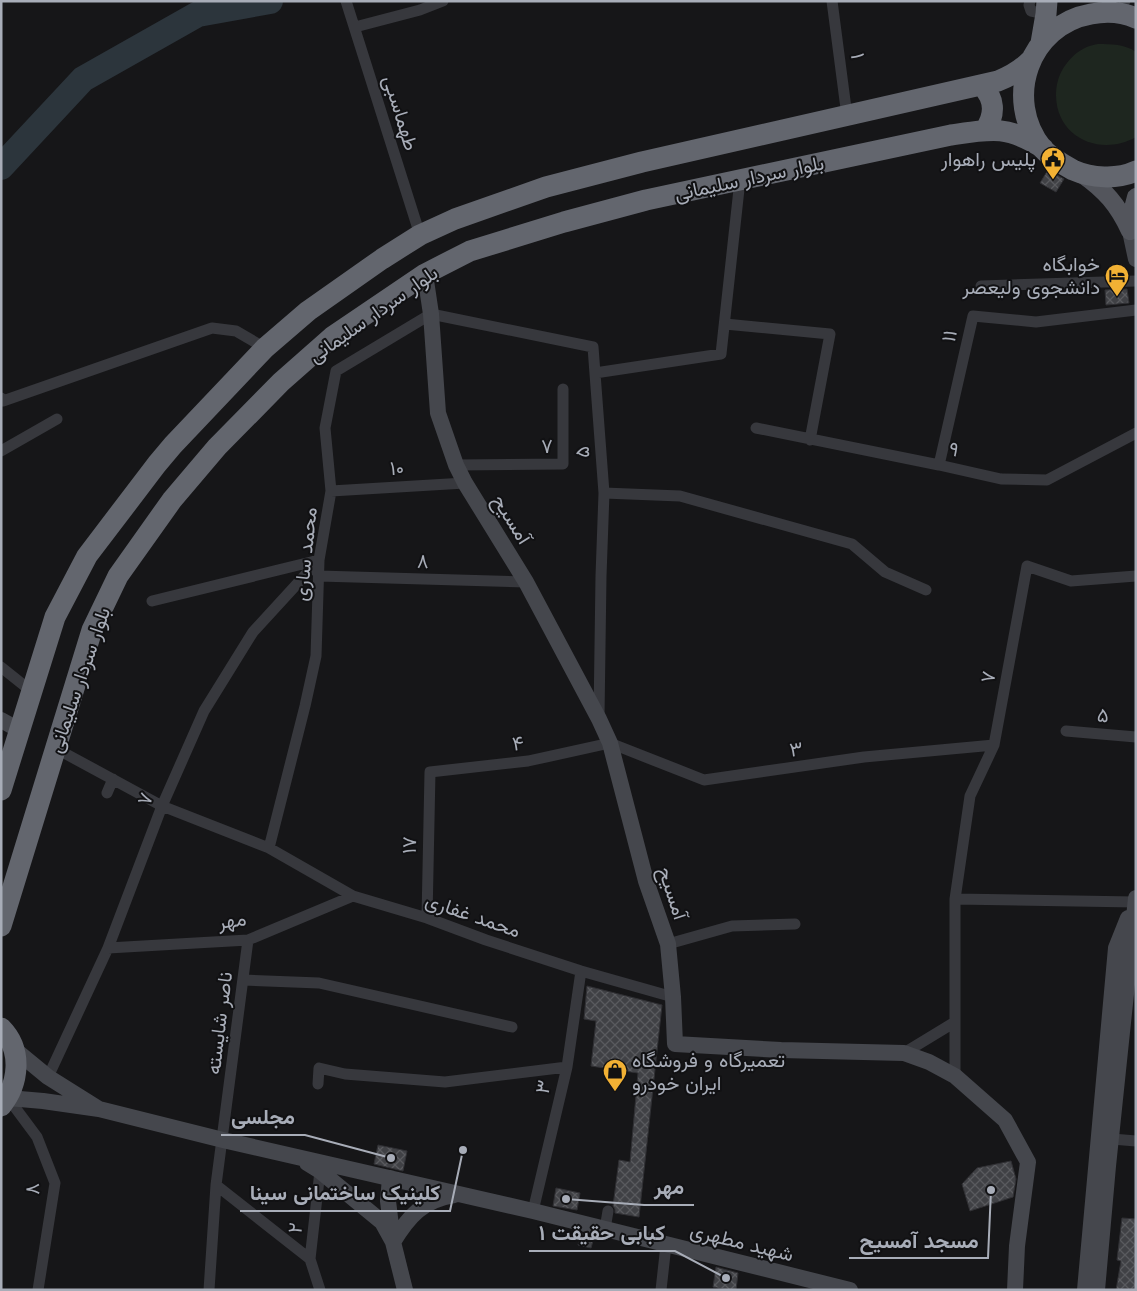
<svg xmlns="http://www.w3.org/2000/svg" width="1137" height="1291" font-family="Jost,Vazirmatn,sans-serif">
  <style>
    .grass { fill: #1e261f }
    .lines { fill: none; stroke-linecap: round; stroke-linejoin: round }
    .river { stroke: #2c353c; stroke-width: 26 }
    .building { fill: url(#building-cross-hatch); stroke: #303034 }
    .street { stroke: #37383d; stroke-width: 11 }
    .secondary { stroke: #45474d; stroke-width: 16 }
    .primary { stroke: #53555c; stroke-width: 18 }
    .highway { stroke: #63666e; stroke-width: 21 }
    .labels { text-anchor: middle; stroke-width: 4; stroke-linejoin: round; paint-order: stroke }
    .street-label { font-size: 20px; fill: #a8adb8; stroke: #111113 }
    .poi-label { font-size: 20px; fill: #a8adb8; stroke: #111113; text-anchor: end }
    .leader { fill: none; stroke: #a8adb8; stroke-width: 2 }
    .callout-dot { fill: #a8adb8; stroke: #111113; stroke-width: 2 }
    .callout-label { font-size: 21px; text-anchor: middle; font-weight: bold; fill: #a8adb8; stroke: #111113; stroke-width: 4; stroke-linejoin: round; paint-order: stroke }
  </style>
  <defs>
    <pattern id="building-cross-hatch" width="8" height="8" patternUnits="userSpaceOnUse" patternTransform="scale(1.25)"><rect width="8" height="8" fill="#404145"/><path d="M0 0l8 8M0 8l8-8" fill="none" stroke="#595a5e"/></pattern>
  </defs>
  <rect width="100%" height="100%" fill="#161618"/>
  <path class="grass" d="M1098,44C1111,44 1125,44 1136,52V137C1101,157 1057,138 1056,96C1056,86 1058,76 1064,67C1069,60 1075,53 1083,49C1088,46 1093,45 1098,44Z"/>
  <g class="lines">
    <path class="river" d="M1,167L83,79L198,14L270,1"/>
  </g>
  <path class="building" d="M1048,170L1064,179L1056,192L1040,183Z
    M1127,289L1129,303L1106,305L1105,290Z
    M587,986L662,1005L639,1217L615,1213V1209L613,1206L619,1160L630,1162L638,1073L591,1066L596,1021L584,1019Z
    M378,1145L407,1151L403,1171L374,1164Z
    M1011,1161L1016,1179L1013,1197L970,1211L962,1184L977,1168Z
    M556,1188L580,1193L577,1210L553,1206Z
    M1122,1218L1136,1219V1290H1116L1121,1261L1117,1260Z
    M581,1233L594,1237L591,1248L578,1245Z
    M716,1267L738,1273L736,1290H727L713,1287Z"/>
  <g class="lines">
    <path class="street" d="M346,1L420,235
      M832,1L847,116
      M1030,1L1029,5L1031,11L1046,14
      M1124,1H1125
      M355,27L420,10L443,1
      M981,286L1136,281
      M725,324L830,334L810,440
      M595,373L721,354L740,180
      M1,398L3,401L212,328L236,331L265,348
      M756,428L939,465L1001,479L1047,480L1136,433
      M1,451L57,419
      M456,465L563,464V389
      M939,465L973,316L1036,322L1136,310
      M331,491L465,483
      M604,493L680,496L852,544L885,572L926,590
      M319,576L526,582
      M152,601L319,560
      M1,667L31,691
      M1066,731L1136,737
      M55,748L162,806L269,848L353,896L427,918L486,940L581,971L673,997
      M107,793L113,779
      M269,848L305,706L316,656L319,560L331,491L325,428L336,371L431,314L593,347L604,493L601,576L599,717
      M955,899L1135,902
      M427,918L430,772L528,761L610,743L704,780L864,757L994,745
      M668,944L732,926L795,924
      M108,948L248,940L353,896
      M243,980L319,983L512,1027
      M904,1053L955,1022
      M955,1076V899L970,796L994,745L1027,566L1071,581L1136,576
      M48,1077L108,948L162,806L204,711L253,632L319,560
      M318,1084L319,1068L345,1074L445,1082L567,1067
      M8,1098L37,1137L55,1183L38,1290
      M1112,1139L1136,1141
      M216,1185L310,1259L320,1290
      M533,1211L567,1067L581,971
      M605,1229L608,1211
      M310,1259L320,1171
      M209,1290L216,1185L248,940
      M661,1290L666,1245"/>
    <path class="secondary" d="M1130,231L1136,259
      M425,274L431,314L438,413L456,465L465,483L526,582L599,719L610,743L646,881L668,944L673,997L675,1044L781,1050L904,1053L929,1062L955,1076L1005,1120L1028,1162L1017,1246L1015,1290
      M1,720L19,730
      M8,1098L43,1101L99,1109L48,1077L14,1049
      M99,1109L223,1140L533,1211L850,1290
      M307,1163L320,1171L382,1222L393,1242
      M390,1178L388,1201L393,1242L405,1290
      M393,1242C409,1216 423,1200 454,1195
      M1085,1290L1116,948L1128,918
      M1097,1290L1108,1166L1136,898"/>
    <path class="primary" d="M1082,174C1105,190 1118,205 1130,231
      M1130,230L1131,216L1136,197"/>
    <path class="highway" d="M1136,18C1122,12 1106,11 1091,14C1029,25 1003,99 1042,148C1050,157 1062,164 1073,170C1091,178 1117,180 1136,171
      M1041,43L1046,14L1047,1
      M981,85C995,98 996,114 985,130
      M1,790L55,617L87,556L157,464L173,445L265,348L308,311L382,259L420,235L455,219L546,187L642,162L998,81C1011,76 1021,70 1031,60
      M1,926L92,630L118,576L172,500L217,447L281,382L332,337L425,274L470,251L564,222L646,200L951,135C991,129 1007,125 1043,148
      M1,1028C23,1050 19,1084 1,1106"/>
  </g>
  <defs>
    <symbol id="civic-pin" viewBox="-11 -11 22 30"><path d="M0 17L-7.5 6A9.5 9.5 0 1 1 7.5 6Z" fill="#f2b134" stroke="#111113"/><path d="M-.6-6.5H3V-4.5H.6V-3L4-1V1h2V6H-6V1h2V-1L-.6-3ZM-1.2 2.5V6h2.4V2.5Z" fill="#111"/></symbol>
    <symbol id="hotel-pin" viewBox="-11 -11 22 30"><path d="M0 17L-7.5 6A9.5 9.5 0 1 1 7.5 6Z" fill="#f2b134" stroke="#111113"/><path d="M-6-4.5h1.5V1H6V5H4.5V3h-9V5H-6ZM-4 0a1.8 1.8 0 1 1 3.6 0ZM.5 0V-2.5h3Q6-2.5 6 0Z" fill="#111"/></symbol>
    <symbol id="shop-pin" viewBox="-11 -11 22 30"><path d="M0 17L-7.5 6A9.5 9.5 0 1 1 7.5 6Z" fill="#f2b134" stroke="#111113"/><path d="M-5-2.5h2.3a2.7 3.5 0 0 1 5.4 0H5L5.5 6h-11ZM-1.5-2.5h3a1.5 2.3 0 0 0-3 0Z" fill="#111"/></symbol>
  </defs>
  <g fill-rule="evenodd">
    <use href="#civic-pin" x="1039" y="145" width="28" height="38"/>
    <use href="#hotel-pin" x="1103" y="262" width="28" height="38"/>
    <use href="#shop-pin" x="601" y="1057" width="28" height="38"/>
  </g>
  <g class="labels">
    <g class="street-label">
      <text transform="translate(858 56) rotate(82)" y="7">۱</text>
      <text transform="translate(401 113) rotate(73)" y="7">طهماسبی</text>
      <text transform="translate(749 178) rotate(-12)" y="7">بلوار سردار سلیمانی</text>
      <text transform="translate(373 314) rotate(-35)" y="7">بلوار سردار سلیمانی</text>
      <text transform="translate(949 336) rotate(-77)" y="7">۱۱</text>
      <text transform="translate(547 446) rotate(-1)" y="7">۷</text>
      <text transform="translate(954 449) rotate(12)" y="7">۹</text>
      <text transform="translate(582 452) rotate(-94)" y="7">۵</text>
      <text transform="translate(397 468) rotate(-3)" y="7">۱۰</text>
      <text transform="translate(512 519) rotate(58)" y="7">آمسیح</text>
      <text transform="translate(305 554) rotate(-84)" y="7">محمد ساری</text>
      <text transform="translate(423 561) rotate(2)" y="7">۸</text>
      <text transform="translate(988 677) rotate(-80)" y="7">۷</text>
      <text transform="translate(79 680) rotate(-71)" y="7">بلوار سردار سلیمانی</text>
      <text transform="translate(1103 715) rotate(5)" y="7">۵</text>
      <text transform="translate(518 743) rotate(-8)" y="7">۴</text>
      <text transform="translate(796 749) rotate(-8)" y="7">۳</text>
      <text transform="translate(145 799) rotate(-68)" y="7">۷</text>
      <text transform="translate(409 845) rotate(-89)" y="7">۱۷</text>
      <text transform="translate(673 893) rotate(72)" y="7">آمسیح</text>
      <text transform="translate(473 915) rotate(19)" y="7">محمد غفاری</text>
      <text transform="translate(232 920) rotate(-8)" y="7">مهر</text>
      <text transform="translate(219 1023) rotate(-83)" y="7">ناصر شایسته</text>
      <text transform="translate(543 1087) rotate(-77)" y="7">۳</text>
      <text transform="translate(32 1189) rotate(-92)" y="7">۸</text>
      <text transform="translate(295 1228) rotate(-83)" y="7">۲</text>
      <text transform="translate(742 1242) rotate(14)" y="7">شهید مطهری</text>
    </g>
    <g class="poi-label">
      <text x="1036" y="166">پلیس راهوار</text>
      <text x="1100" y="271">خوابگاه<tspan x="1100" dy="23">دانشجوی ولیعصر</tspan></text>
      <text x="632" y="1067" text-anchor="start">تعمیرگاه و فروشگاه<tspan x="632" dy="23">ایران خودرو</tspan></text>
    </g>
  </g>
  <path class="leader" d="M391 1158L305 1135H221M566 1199L644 1205H694M463 1150L450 1211H240M726 1278L675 1251H529M991 1190L988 1258H849"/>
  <g class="callout-dot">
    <circle cx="391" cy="1158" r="5"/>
    <circle cx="566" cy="1199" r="5"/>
    <circle cx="463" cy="1150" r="5"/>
    <circle cx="726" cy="1278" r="5"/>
    <circle cx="991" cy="1190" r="5"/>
  </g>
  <g class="callout-label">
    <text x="263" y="1124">مجلسی</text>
    <text x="669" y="1194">مهر</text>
    <text x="345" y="1200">کلینیک ساختمانی سینا</text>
    <text x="602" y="1240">کبابی حقیقت ۱</text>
    <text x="919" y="1248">مسجد آمسیح</text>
  </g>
  <rect width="1137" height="1291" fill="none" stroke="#a8adb8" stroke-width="5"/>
</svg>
